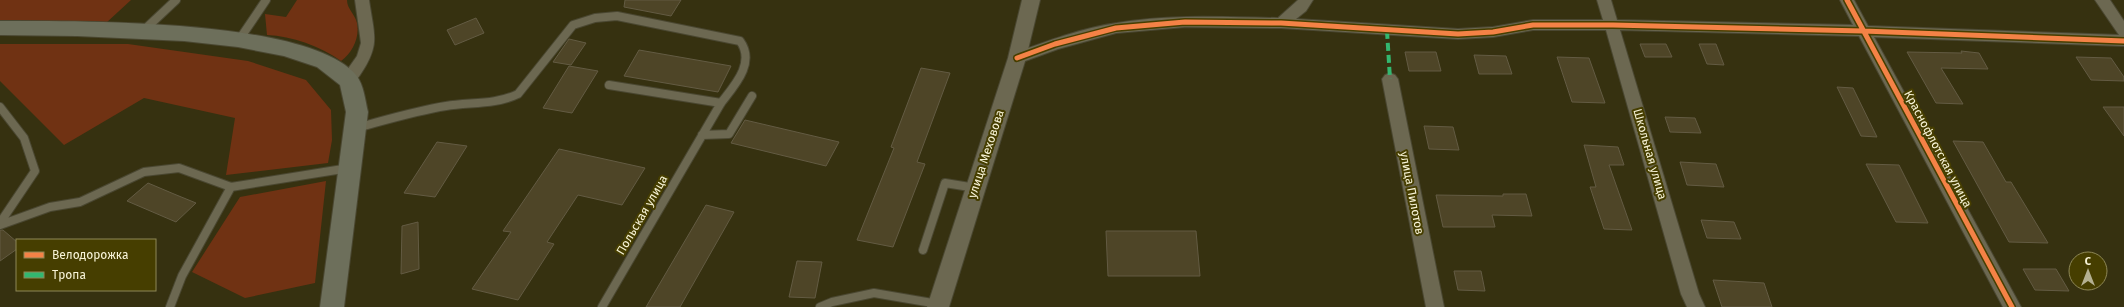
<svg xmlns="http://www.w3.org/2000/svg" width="2124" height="307" font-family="'Fira Sans',sans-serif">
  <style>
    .green { fill: #703213 }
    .building { fill: #4e4527; stroke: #635b43 }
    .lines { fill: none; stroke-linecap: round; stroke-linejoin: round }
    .service-casing { stroke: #4a4731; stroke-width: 10 }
    .minor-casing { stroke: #4a4731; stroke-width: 2 }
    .tertiary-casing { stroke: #4a4731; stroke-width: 2 }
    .secondary-casing { stroke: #4a4731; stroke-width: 2 }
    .service { stroke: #6c6851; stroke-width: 8 }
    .minor { fill: #6c6851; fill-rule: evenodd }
    .tertiary { fill: #6c6851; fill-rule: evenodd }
    .secondary { fill: #6d6f5b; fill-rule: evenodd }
    .quiet { stroke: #33b770; stroke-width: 4; stroke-dasharray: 8 4; stroke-linecap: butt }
    .cycleway-casing { stroke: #463e00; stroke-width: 8 }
    .cycleway { stroke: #f48246; stroke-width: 5 }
    .labels { text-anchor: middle; stroke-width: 4; stroke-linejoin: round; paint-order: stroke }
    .street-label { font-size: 12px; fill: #f8f4d7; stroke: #463e00 }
  </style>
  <rect width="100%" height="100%" fill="#363110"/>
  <path class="green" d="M0,0H131L106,23L0,21Z
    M297,0H347C347,9 355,14 357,23C360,38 352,53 341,61C320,46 292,36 267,35L265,14L286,17Z
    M0,44H128L248,61L306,80L331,110L332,140L328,163L226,175L235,118L144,98L64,145L0,81Z
    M326,181L315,283L245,298L192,272L240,197Z"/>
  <path class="building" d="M625,0H681L671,16L624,7Z
    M476,18L484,33L455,45L447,30Z
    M569,39L586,43L571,65L553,62Z
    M1640,44H1666L1672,57H1645Z
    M1699,44H1716L1724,65L1707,64Z
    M639,50L731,66L718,92L624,76Z
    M1961,51L1979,53L1988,69L1941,68L1963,104L1936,103L1907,52L1962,53Z
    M1405,52H1436L1441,71H1409Z
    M1474,55L1506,56L1512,74H1479Z
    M1557,57L1589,58L1605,103L1572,102Z
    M2076,57L2111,58L2124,77V81L2091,80Z
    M569,66L598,71L572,113L543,108Z
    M921,68L950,73L917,162L925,164L893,247L857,240L894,148L891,147Z
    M1837,87L1853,88L1877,137L1861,136Z
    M2103,107H2124V136Z
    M1665,117L1695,118L1701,133L1670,132Z
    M745,120L839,142L826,166L731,143Z
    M1424,126L1453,127L1459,150L1429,149Z
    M1953,141L1983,142L2006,182H2011L2048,243L2009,242Z
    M437,142L467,146L435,197L404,193Z
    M1584,145L1618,147L1624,165H1609L1632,230L1604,229L1590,187H1596Z
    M559,149L645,168L622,205L578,195L547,242L554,244L518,300L472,289L511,232L503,231Z
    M1680,162L1716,164L1724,187L1687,185Z
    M1866,164L1899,165L1928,223L1896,222Z
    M148,183L174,194L196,203L176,222L127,201Z
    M1503,194H1526L1532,216L1492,215L1495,227H1443L1436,195L1503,196Z
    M706,205L734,212L680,307H646Z
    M1701,220L1734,222L1741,239L1707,238Z
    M418,222L419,269L401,274L402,226Z
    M0,230H3L17,242V249L0,261Z
    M1106,231H1196L1200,276H1108Z
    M797,261L822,262L815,298L789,297Z
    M2023,269H2056L2069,291L2035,290Z
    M1454,271H1481L1485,291L1458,290Z
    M1713,280L1764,283L1772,307H1722Z"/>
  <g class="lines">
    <defs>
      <path id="service" d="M143,31L176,0
        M239,40L266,0
        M609,85L721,103
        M0,107L24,138L35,171L0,223
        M356,128C386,120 415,111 446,106C470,102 495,105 518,94L573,25L595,18L617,16L740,41C756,63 734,86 721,103L602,307
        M702,135L729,134L752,96
        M231,187L349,168
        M0,225L50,207L80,202L144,172L179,168L231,187L182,276L170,307
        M923,250L945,183L976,188
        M820,307L832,302L874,293L938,304"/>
      <path id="minor" d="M355,0H369C374,35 381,44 360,75C355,82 352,87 343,84L340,80L357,56L361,43Z
        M1298,0H1313L1306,11L1296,19L1458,29L1493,27L1533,20H1603L1597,0H1611L1617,20L1853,25L1840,0H1854L1868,26L2119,35L2095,0H2110L2124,21V46L1874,37L2021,307H2003L1859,36L1620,30L1699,294L1705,307H1687L1681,294L1606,30H1533L1493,37L1458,39L1281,28L1185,27L1116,33L1058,49L1017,64L1012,62L1010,58L1012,54C1045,42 1081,28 1117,23C1170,14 1224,17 1278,18Z
        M1390,73L1395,75L1398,79L1444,307H1426L1382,79L1385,75Z"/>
      <path id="tertiary" d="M1022,0H1040L1026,58L949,307H927L1008,58Z"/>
      <path id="secondary" d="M0,21C74,21 308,18 356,75C364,85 365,100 368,112L344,307H320L346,112L340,85L317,67L284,56L238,47L184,41L77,36L0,35Z"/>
    </defs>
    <use href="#service" class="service-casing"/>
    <use href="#minor" class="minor-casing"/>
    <use href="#tertiary" class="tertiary-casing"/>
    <use href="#secondary" class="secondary-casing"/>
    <use href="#service" class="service"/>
    <use href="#minor" class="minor"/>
    <use href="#tertiary" class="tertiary"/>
    <use href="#secondary" class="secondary"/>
    <path class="quiet" d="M1387,31L1390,79"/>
    <defs>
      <path id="cycleway" d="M1847,0L2012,307
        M1017,58L1055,44L1116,28L1185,22L1281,23L1458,34L1493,32L1533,25H1613L1863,31L2124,41"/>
    </defs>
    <use href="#cycleway" class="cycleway-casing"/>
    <use href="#cycleway" class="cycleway"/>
  </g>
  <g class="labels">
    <g class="street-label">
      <text transform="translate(1938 149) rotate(62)" y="4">Краснофлотская улица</text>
      <text transform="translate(986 154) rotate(-72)" y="4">улица Меховова</text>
      <text transform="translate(1650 154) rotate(74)" y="4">Школьная улица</text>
      <text transform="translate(1412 193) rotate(79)" y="4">улица Пилотов</text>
      <text transform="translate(642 215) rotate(-60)" y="4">Польская улица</text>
    </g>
  </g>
  <rect x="16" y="239" width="140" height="52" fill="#463e00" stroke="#8d8756"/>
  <rect x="24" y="252" width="20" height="6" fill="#f48246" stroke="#8d8756"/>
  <text x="52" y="259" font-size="12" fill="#f8f4d7">Велодорожка</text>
  <rect x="24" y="272" width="20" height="6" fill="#33b770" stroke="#8d8756"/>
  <text x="52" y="279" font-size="12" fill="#f8f4d7">Тропа</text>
  <g transform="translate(2088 271)"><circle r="19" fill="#463e00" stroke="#8d8756"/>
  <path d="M0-3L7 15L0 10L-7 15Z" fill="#b4b091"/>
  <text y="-6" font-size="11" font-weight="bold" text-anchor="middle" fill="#f8f4d7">С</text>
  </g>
</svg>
